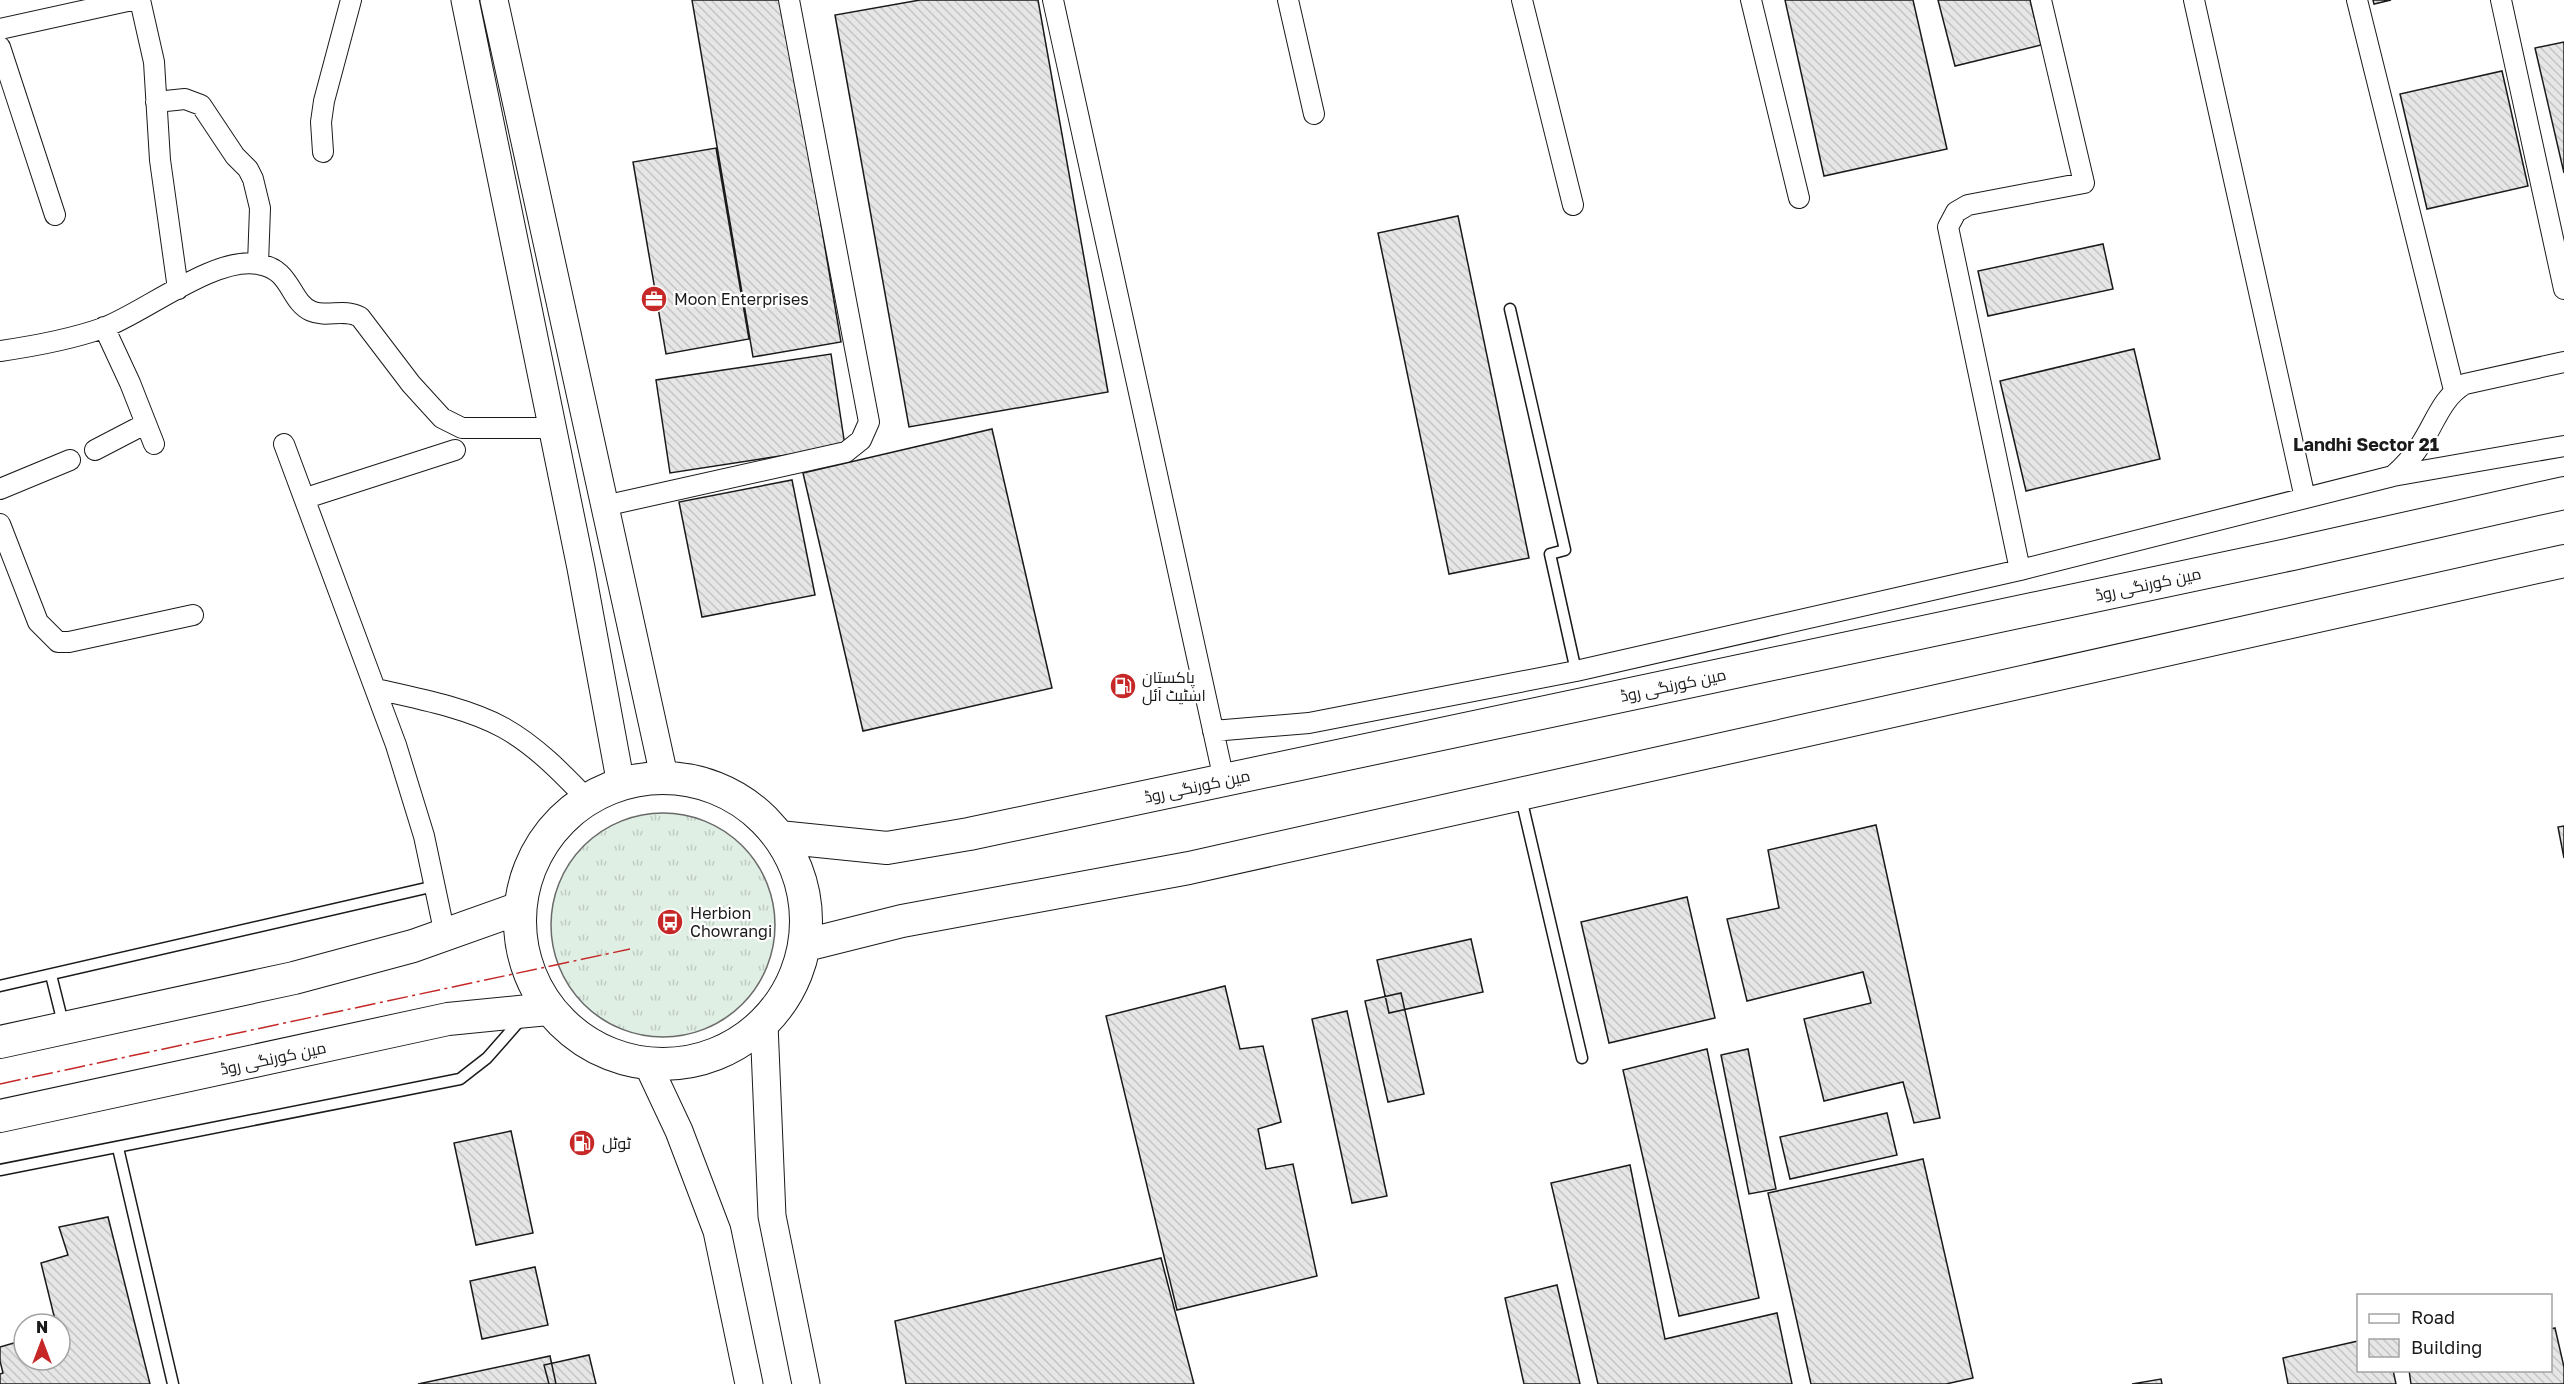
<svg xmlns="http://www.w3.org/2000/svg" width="2564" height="1384" font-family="'Golos Text',Cairo,sans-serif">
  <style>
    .grass { fill: url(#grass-tufts); stroke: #6a6a6a; stroke-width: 1.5 }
    .building { fill: url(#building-back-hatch); stroke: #1a1a1a; stroke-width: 1.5 }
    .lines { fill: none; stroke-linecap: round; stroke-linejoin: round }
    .service-casing { stroke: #1a1a1a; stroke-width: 13 }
    .minor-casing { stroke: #1a1a1a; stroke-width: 22 }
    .secondary-casing { stroke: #1a1a1a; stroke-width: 29 }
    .primary-casing { stroke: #1a1a1a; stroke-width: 34 }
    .service { stroke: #fff; stroke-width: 10 }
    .minor { stroke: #fff; stroke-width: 20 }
    .secondary { stroke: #fff; stroke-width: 27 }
    .primary { stroke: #fff; stroke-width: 32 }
    .power { stroke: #c62828; stroke-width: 1.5; stroke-dasharray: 21 4.5 3 4.5; stroke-linecap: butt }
    .labels { text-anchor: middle; stroke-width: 4.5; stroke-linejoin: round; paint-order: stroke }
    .poi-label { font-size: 16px; fill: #1a1a1a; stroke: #fff; text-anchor: start }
    .street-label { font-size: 16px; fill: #1a1a1a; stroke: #fff }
    .neighbourhood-label { font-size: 18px; font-weight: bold; fill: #1a1a1a; stroke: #fff }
  </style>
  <defs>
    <pattern id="grass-tufts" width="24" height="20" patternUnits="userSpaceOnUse" patternTransform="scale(1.5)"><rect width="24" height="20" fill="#e0efe3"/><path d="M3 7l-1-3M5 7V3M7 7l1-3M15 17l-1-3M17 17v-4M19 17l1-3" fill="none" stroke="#c0ccc2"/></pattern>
    <pattern id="building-back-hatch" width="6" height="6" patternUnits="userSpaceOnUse" patternTransform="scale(1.5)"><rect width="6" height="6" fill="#e6e6e6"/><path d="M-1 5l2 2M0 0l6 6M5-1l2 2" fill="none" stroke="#c5c5c5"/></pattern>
  </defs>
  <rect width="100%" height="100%" fill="#fff"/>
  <path class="grass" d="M551 925a112 112 0 1 1 224 0a112 112 0 1 1-224 0Z"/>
  <path class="building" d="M692,0H783L841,342L753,357Z
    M920,0H1038L1108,392L909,427L835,15Z
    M1785,0H1913L1947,149L1824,176Z
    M1938,0H2030L2041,45L1955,66Z
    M2373,0H2391L2374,4Z
    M2564,42V173L2535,48Z
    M2502,71L2528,186L2427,209L2400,94Z
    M716,148L749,339L666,354L633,162Z
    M1458,216L1529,558L1449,574L1378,233Z
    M2103,244L2113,289L1988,316L1978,271Z
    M2134,349L2160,459L2026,491L2000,381Z
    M831,354L845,446L670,473L656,380Z
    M992,429L1052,688L863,731L803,473Z
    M792,480L815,595L702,617L679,502Z
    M1876,825L1940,1118L1914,1123L1903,1082L1824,1101L1804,1019L1871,1003L1863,972L1747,1001L1727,919L1779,908L1768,850Z
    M2564,826V858L2558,827Z
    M1687,897L1715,1018L1609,1043L1581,922Z
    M1471,939L1483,992L1389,1013L1377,960Z
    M1225,986L1240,1049L1263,1046L1281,1122L1258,1129L1266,1169L1293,1164L1317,1276L1177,1310L1106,1016Z
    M1401,993L1424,1094L1388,1102L1365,1001Z
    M1347,1011L1387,1196L1352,1203L1312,1019Z
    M1707,1049L1759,1298L1679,1316L1623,1070Z
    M1748,1049L1776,1189L1749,1194L1721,1055Z
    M1887,1113L1897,1155L1790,1179L1780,1137Z
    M511,1131L533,1233L476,1245L454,1143Z
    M1923,1159L1973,1378L1946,1384H1811L1768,1193Z
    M1630,1165L1665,1339L1777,1313L1792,1384H1598L1551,1183Z
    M108,1217L150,1384H0V1374L3,1373L0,1361V1347L24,1340V1360H60V1324H56L41,1263L68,1255L59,1227Z
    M1161,1258L1194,1384H906L895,1321Z
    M535,1267L548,1325L482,1339L470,1281Z
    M1557,1285L1580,1384H1524L1505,1298Z
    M2555,1328L2564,1367V1384H2411L2409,1370H2550V1329Z
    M2358,1341V1370H2393L2396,1384H2288L2283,1358Z
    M589,1355L596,1384H549L544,1365Z
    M550,1356L556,1384H418Z
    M2161,1379L2162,1384H2132Z"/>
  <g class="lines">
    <defs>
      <path id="service" d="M1510,309L1565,550L1550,554L1576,671
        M1521,798L1582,1058
        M51,975L64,1027
        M0,986L435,886
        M118,1148L173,1384
        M0,1170L460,1079L487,1058L523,1017"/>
      <path id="minor" d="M140,0L154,62L160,160L178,289
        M1053,0L1224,780
        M1288,0L1314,114
        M1522,0L1573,205
        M1751,0L1799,198
        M2194,0L2305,498
        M2357,0L2454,390
        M2501,0L2564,289
        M0,29L132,0
        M0,47L55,215
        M156,102L185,99L201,105L235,156L248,169L253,179L260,208L258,264
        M323,152L321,122L324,101L351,0
        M104,327L130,383L154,444
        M0,351C35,346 69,340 103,328C144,313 214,256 258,264C292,269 289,301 311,311C327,318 344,308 360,317L411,384L442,418L462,428H551
        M284,444L396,745L424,836L445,935
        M95,450L145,424
        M2393,476C2404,466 2413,457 2421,444C2435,423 2442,397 2465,384L2564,362
        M0,489L70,460
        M306,498L455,450
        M604,506L846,452L861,440L869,422L789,0
        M0,524L38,622L58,642H69L193,615
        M2020,570L1948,227L1956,212L1968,205L2084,183L2041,0
        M376,689C416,698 468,708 504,728C536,746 562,773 587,799
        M1213,731L1309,723L1576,671L2020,570L2393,476L2564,446"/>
      <path id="secondary" d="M465,0L581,568L621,785
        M494,0L664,776
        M764,1024L772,1216L806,1384
        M648,1065L679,1131L717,1231L749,1384"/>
      <path id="primary" d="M520 921a143 143 0 1 1 286 0a143 143 0 1 1-286 0Z
        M779,837L887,848L969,834L2292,554L2564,493
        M806,945L902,921L1189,868L2564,561
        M0,1042L294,978L413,946L520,908
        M0,1116L448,1019L548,1009"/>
    </defs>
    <use href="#service" class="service-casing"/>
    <use href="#minor" class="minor-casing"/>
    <use href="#secondary" class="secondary-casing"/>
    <use href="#primary" class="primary-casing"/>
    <use href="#service" class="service"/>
    <use href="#minor" class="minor"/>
    <use href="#secondary" class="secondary"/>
    <use href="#primary" class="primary"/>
    <path class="power" d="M0,1084L630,949"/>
  </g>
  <defs>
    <symbol id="office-disc" viewBox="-11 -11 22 22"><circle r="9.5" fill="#c62828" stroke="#fff"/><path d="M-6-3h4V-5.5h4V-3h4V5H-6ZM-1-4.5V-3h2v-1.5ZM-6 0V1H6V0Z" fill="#fff"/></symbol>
    <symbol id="fuel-disc" viewBox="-11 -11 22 22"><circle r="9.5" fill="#c62828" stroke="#fff"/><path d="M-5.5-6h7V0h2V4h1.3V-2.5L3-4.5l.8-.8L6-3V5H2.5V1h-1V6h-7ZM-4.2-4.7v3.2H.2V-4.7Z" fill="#fff"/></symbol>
    <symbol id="bus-disc" viewBox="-11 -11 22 22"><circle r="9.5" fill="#c62828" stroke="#fff"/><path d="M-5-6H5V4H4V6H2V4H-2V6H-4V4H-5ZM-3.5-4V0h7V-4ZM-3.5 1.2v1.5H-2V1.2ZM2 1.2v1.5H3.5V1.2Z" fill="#fff"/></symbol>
  </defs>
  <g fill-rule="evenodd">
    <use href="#office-disc" x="639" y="284" width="30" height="30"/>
    <use href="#fuel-disc" x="1108" y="671" width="30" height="30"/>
    <use href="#bus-disc" x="655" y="907" width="30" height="30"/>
    <use href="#fuel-disc" x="567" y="1128" width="30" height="30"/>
  </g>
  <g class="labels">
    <g class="poi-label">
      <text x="674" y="305">Moon Enterprises</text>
      <text x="1142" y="683">پاکستان<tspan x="1142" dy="18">اسٹیٹ آئل</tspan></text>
      <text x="690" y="919">Herbion<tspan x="690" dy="18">Chowrangi</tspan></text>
      <text x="602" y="1149">ٹوٹل</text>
    </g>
    <g class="street-label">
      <text transform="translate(2148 584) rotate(-12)" y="6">مین کورنگی روڈ</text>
      <text transform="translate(1673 685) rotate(-12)" y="6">مین کورنگی روڈ</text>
      <text transform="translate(1197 786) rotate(-12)" y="6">مین کورنگی روڈ</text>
      <text transform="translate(273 1058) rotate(-12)" y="6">مین کورنگی روڈ</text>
    </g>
    <g class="neighbourhood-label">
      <text x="2366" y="451">Landhi Sector 21</text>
    </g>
  </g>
  <rect x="2357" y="1294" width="195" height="78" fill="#ffffff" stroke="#a3a3a3" stroke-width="1.5"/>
  <rect x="2369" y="1314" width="30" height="9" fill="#ffffff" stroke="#a3a3a3" stroke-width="1.5"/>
  <text x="2411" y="1324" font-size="18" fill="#1a1a1a">Road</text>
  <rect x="2369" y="1339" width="30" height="18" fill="url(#building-back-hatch)" stroke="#a3a3a3" stroke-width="1.5"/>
  <text x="2411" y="1354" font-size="18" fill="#1a1a1a">Building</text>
  <g transform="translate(42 1342)"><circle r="28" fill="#ffffff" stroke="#a3a3a3" stroke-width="1.5"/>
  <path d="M0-4.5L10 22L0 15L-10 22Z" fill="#c62828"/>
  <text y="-9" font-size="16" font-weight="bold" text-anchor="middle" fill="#1a1a1a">N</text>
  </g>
</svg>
